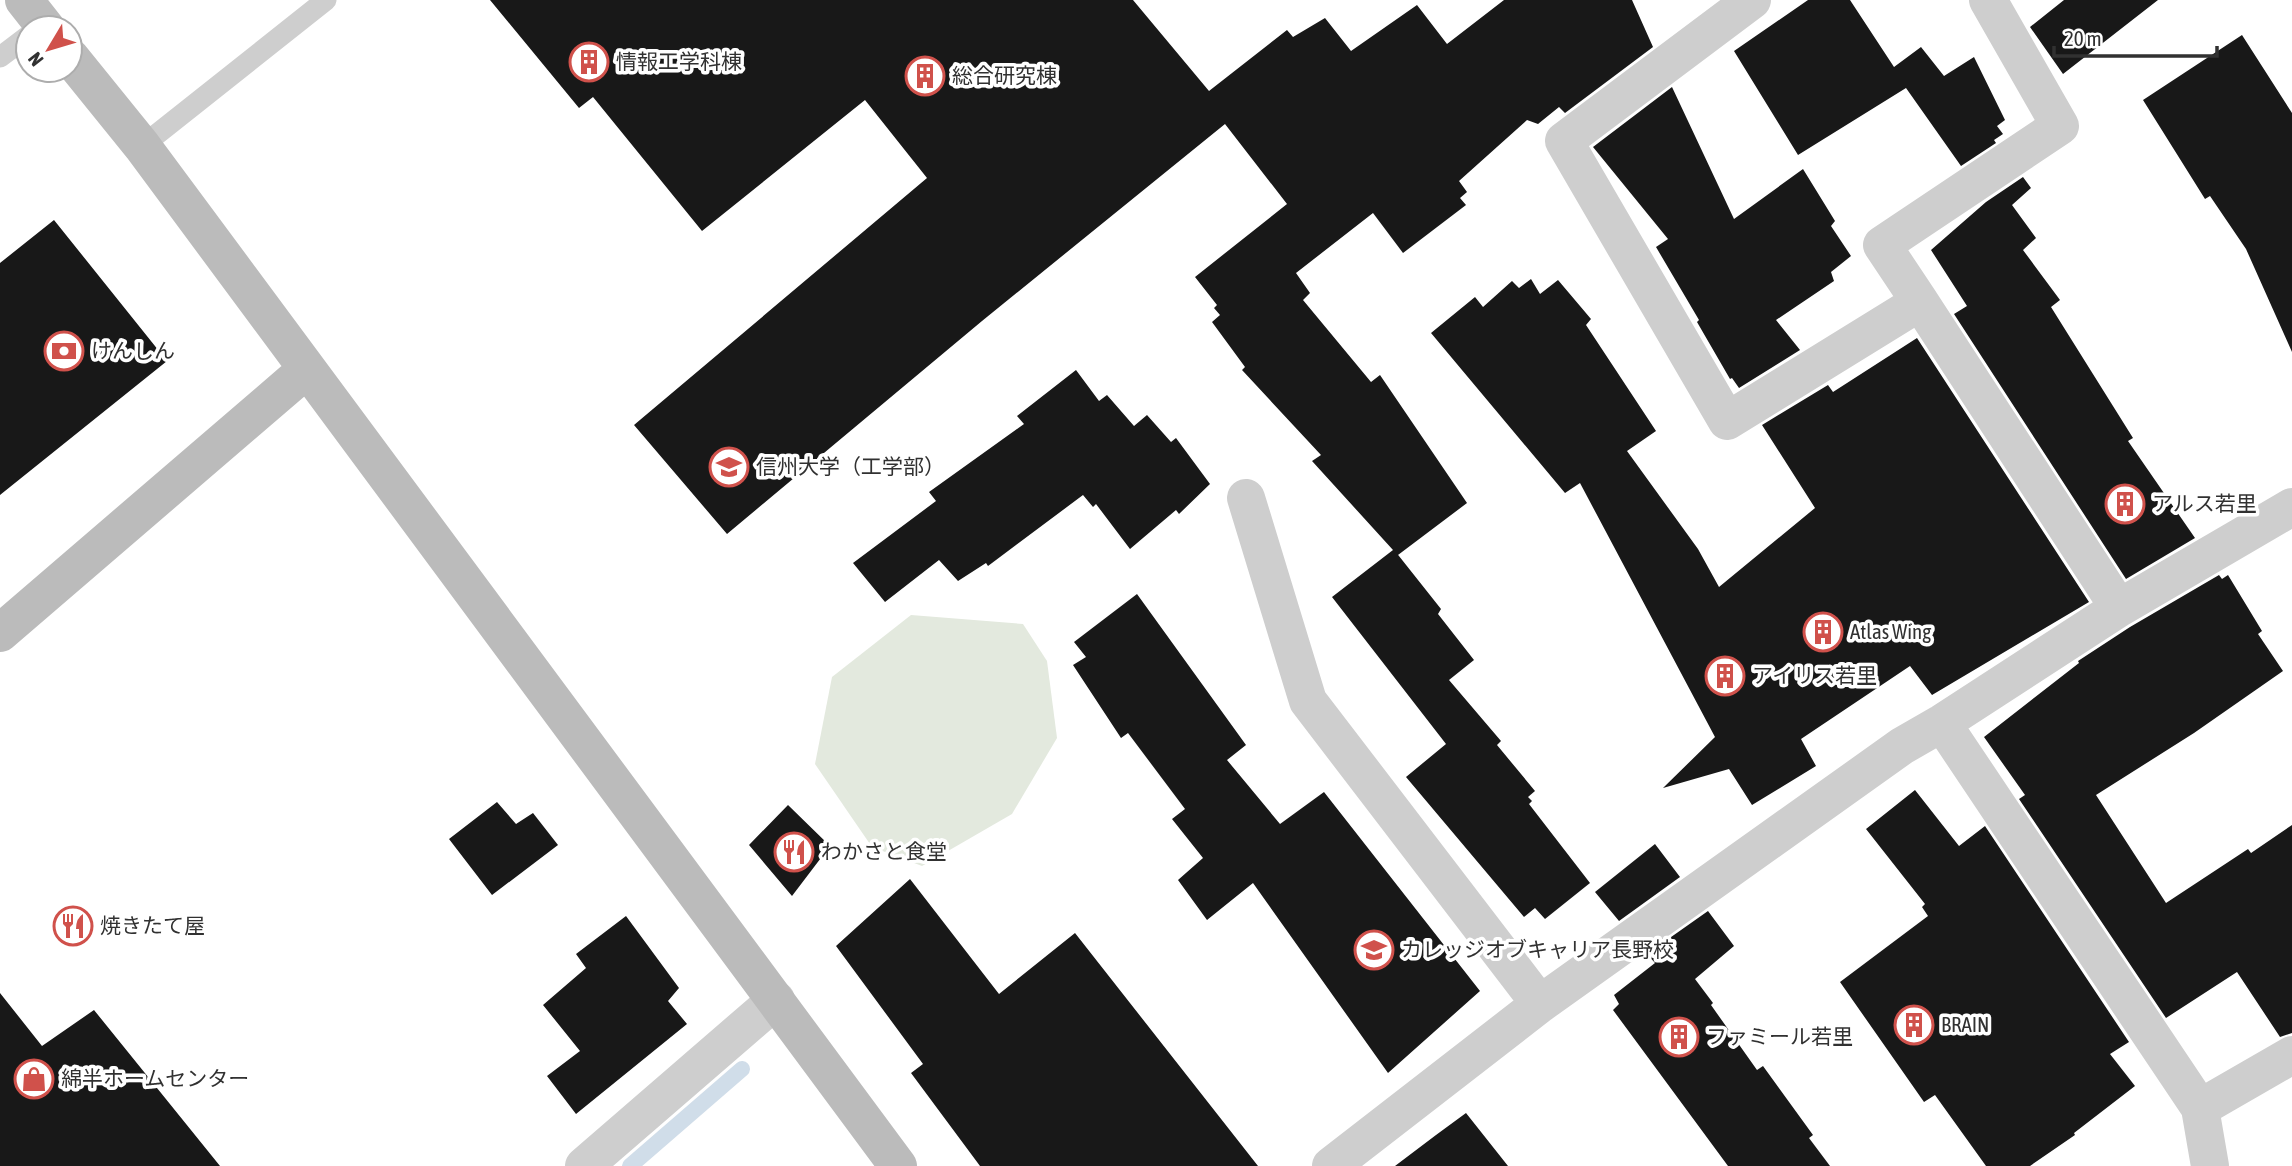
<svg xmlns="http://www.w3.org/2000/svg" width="2292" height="1166" font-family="'Asap Condensed','Noto Sans JP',sans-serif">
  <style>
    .green { fill: #e3e9de }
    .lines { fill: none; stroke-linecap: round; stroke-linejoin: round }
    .stream { stroke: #d0dde9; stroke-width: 16 }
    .building { fill: #181818 }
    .lane { stroke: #cecece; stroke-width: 21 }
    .street { stroke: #cecece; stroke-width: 38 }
    .secondary { stroke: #bbb; stroke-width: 38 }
    .labels { text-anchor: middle; stroke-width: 7; stroke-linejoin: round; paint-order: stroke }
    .poi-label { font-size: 21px; fill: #313131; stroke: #fff; text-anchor: start }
  </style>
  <rect width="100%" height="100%" fill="#fff"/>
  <path class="green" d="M911,615L1023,624L1047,661L1057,738L1012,814L922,866L872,847L815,764L832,677Z"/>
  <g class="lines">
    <path class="stream" d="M630,1166L742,1069"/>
  </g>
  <path class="building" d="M490,0H1133L1209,91L1287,30L1293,37L1325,18L1351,51L1417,5L1447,44L1504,0H1632L1653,47L1565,113L1559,107L1538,124L1527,120L1459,181L1467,192L1460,198L1466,205L1403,253L1373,213L1296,273L1310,293L1303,300L1371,382L1380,375L1467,503L1398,555L1395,551L1441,609L1438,614L1474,660L1449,680L1501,741L1497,745L1535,791L1528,797L1532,801L1529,804L1590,883L1545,919L1535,908L1524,917L1406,777L1446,744L1332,597L1393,550L1312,461L1321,455L1242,370L1245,367L1212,322L1220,315L1214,308L1217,305L1195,277L1287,204L1225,124L982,321L727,534L634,425L927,178L865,100L702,231L593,97L579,108Z
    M1808,0H1850L1894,67L1921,47L1944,76L1974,57L2005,120L1997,126L2003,134L1994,140L1996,143L1961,166L1906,88L1798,155L1734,51Z
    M2064,0H2158L2063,74L2030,27Z
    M2242,35L2292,113V352L2246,249L2210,196L2205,199L2143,100Z
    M1672,87L1734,219L1803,169L1835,221L1831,226L1851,256L1831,272L1834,281L1776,320L1800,350L1739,388L1732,378L1730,379L1697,322L1699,320L1656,247L1668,239L1593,147Z
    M2023,177L2031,188L2012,205L2036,238L2023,250L2060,300L2051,307L2133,438L2128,441L2195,538L2126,579L1954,314L1967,306L1931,250L1986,202Z
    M54,220L167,361L0,495V263Z
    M1531,279L1540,294L1558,280L1591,319L1586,325L1656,431L1627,451L1698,549L1719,587L1815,508L1762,425L1828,385L1833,392L1917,338L2089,602L1932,695L1910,666L1801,739L1816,766L1752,805L1729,769L1663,788L1715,737L1580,483L1565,493L1431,333L1475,297L1483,307L1512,281L1519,288Z
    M1076,370L1099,401L1107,395L1134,426L1147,415L1171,442L1176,438L1210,484L1179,514L1176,510L1130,549L1096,504L1093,507L1083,495L988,566L986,563L958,581L939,560L885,602L853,563L936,501L929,492L1024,424L1017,416Z
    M2219,575L2222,579L2228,575L2262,631L2258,634L2283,671L2194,733L2096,795L2166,903L2248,849L2251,853L2292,825V1033L2280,1037L2237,972L2166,1018L2019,799L2025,795L1984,737L2079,663L2078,661L2130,627Z
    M1137,594L1246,745L1227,760L1280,824L1324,792L1480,991L1388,1073L1253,883L1207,920L1178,880L1203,858L1172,819L1185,809L1128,733L1121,738L1073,665L1086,657L1074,642Z
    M1915,790L1959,846L1985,826L2129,1042L2110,1054L2135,1086L2074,1133L2075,1135L2030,1166H1986L1935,1095L1924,1102L1840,982L1928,916L1922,907L1925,904L1866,829Z
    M497,802L516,824L533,813L558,845L492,895L449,839Z
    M788,805L830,846L792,896L749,845Z
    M1655,844L1680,877L1619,921L1595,892Z
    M910,879L999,994L1075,933L1258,1166H980L911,1073L923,1064L836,946Z
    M1708,911L1734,946L1695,979L1713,1003L1711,1005L1757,1070L1763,1066L1813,1135L1809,1138L1830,1166H1728L1613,1010L1619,1004L1614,995L1655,963L1647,954Z
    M626,916L679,988L668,1001L687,1024L576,1114L547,1076L580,1051L543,1005L586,968L576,954Z
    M0,993L42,1046L94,1010L220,1166H0Z
    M1466,1113L1508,1166H1395L1436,1135Z"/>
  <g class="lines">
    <path class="lane" d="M0,57L28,36
      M142,146L326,0"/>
    <path class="street" d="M1752,0L1564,141L1727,421L1920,302L2119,608
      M1920,302L1882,245L2060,126L1988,0
      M1246,498L1308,701L1540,1004
      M1942,723L2200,1108L2210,1166
      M2200,1108L2292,1055
      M584,1166L776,1000
      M1331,1166L1540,1004L1902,746L1942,723L2119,608L2292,507"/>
    <path class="secondary" d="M24,0L46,28
      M70,57L142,146L898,1166
      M0,633L306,370"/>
  </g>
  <defs>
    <symbol id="building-ring" viewBox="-11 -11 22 22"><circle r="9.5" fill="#fff" stroke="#d0514b" stroke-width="1.5"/><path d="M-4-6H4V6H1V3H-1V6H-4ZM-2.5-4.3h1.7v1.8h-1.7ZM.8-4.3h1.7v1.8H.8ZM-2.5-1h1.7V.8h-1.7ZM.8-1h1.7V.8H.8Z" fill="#d0514b"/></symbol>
    <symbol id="bank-ring" viewBox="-11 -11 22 22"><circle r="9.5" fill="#fff" stroke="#d0514b" stroke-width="1.5"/><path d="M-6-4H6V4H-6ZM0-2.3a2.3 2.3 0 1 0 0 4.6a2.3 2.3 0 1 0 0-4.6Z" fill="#d0514b"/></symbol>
    <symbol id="university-ring" viewBox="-11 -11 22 22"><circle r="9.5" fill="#fff" stroke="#d0514b" stroke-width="1.5"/><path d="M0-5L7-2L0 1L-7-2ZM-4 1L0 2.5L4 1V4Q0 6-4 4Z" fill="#d0514b"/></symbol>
    <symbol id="restaurant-ring" viewBox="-11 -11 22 22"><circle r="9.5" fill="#fff" stroke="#d0514b" stroke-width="1.5"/><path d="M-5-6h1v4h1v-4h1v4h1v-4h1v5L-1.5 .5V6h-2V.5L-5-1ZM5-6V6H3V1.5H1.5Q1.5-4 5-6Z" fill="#d0514b"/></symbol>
    <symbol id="shop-ring" viewBox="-11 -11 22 22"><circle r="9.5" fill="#fff" stroke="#d0514b" stroke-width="1.5"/><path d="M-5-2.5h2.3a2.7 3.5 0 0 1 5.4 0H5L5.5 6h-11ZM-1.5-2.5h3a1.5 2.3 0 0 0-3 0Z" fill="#d0514b"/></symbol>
  </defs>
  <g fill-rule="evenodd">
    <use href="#building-ring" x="567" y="40" width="44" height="44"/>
    <use href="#building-ring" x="903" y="54" width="44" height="44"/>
    <use href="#bank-ring" x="42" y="329" width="44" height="44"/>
    <use href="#university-ring" x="707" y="445" width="44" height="44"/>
    <use href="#building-ring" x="2103" y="482" width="44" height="44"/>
    <use href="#building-ring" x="1801" y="610" width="44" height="44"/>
    <use href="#building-ring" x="1703" y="654" width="44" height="44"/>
    <use href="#restaurant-ring" x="772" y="830" width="44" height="44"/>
    <use href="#restaurant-ring" x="51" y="904" width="44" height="44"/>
    <use href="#university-ring" x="1352" y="928" width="44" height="44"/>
    <use href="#building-ring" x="1892" y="1003" width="44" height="44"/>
    <use href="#building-ring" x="1657" y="1015" width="44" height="44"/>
    <use href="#shop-ring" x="12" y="1057" width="44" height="44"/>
  </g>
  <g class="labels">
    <g class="poi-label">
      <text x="616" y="69">情報工学科棟</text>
      <text x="952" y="83">総合研究棟</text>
      <text x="91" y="358">けんしん</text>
      <text x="756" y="474">信州大学（工学部）</text>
      <text x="2152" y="511">アルス若里</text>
      <text x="1850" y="639">Atlas Wing</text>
      <text x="1752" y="683">アイリス若里</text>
      <text x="821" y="859">わかさと食堂</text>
      <text x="100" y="933">焼きたて屋</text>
      <text x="1401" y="957">カレッジオブキャリア長野校</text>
      <text x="1941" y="1032">BRAIN</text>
      <text x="1706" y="1044">ファミール若里</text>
      <text x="61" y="1086">綿半ホームセンター</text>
    </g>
  </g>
  <g transform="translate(49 49) rotate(232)"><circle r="33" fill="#ffffff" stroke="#adadad" stroke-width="2"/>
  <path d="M0-5L12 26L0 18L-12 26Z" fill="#d0514b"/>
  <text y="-10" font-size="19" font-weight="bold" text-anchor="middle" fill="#313131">N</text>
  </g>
  <path d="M2054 46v10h163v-10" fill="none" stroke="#313131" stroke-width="3.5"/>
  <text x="2064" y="46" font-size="21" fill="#313131" stroke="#ffffff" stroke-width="5" paint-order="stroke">20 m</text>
</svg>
